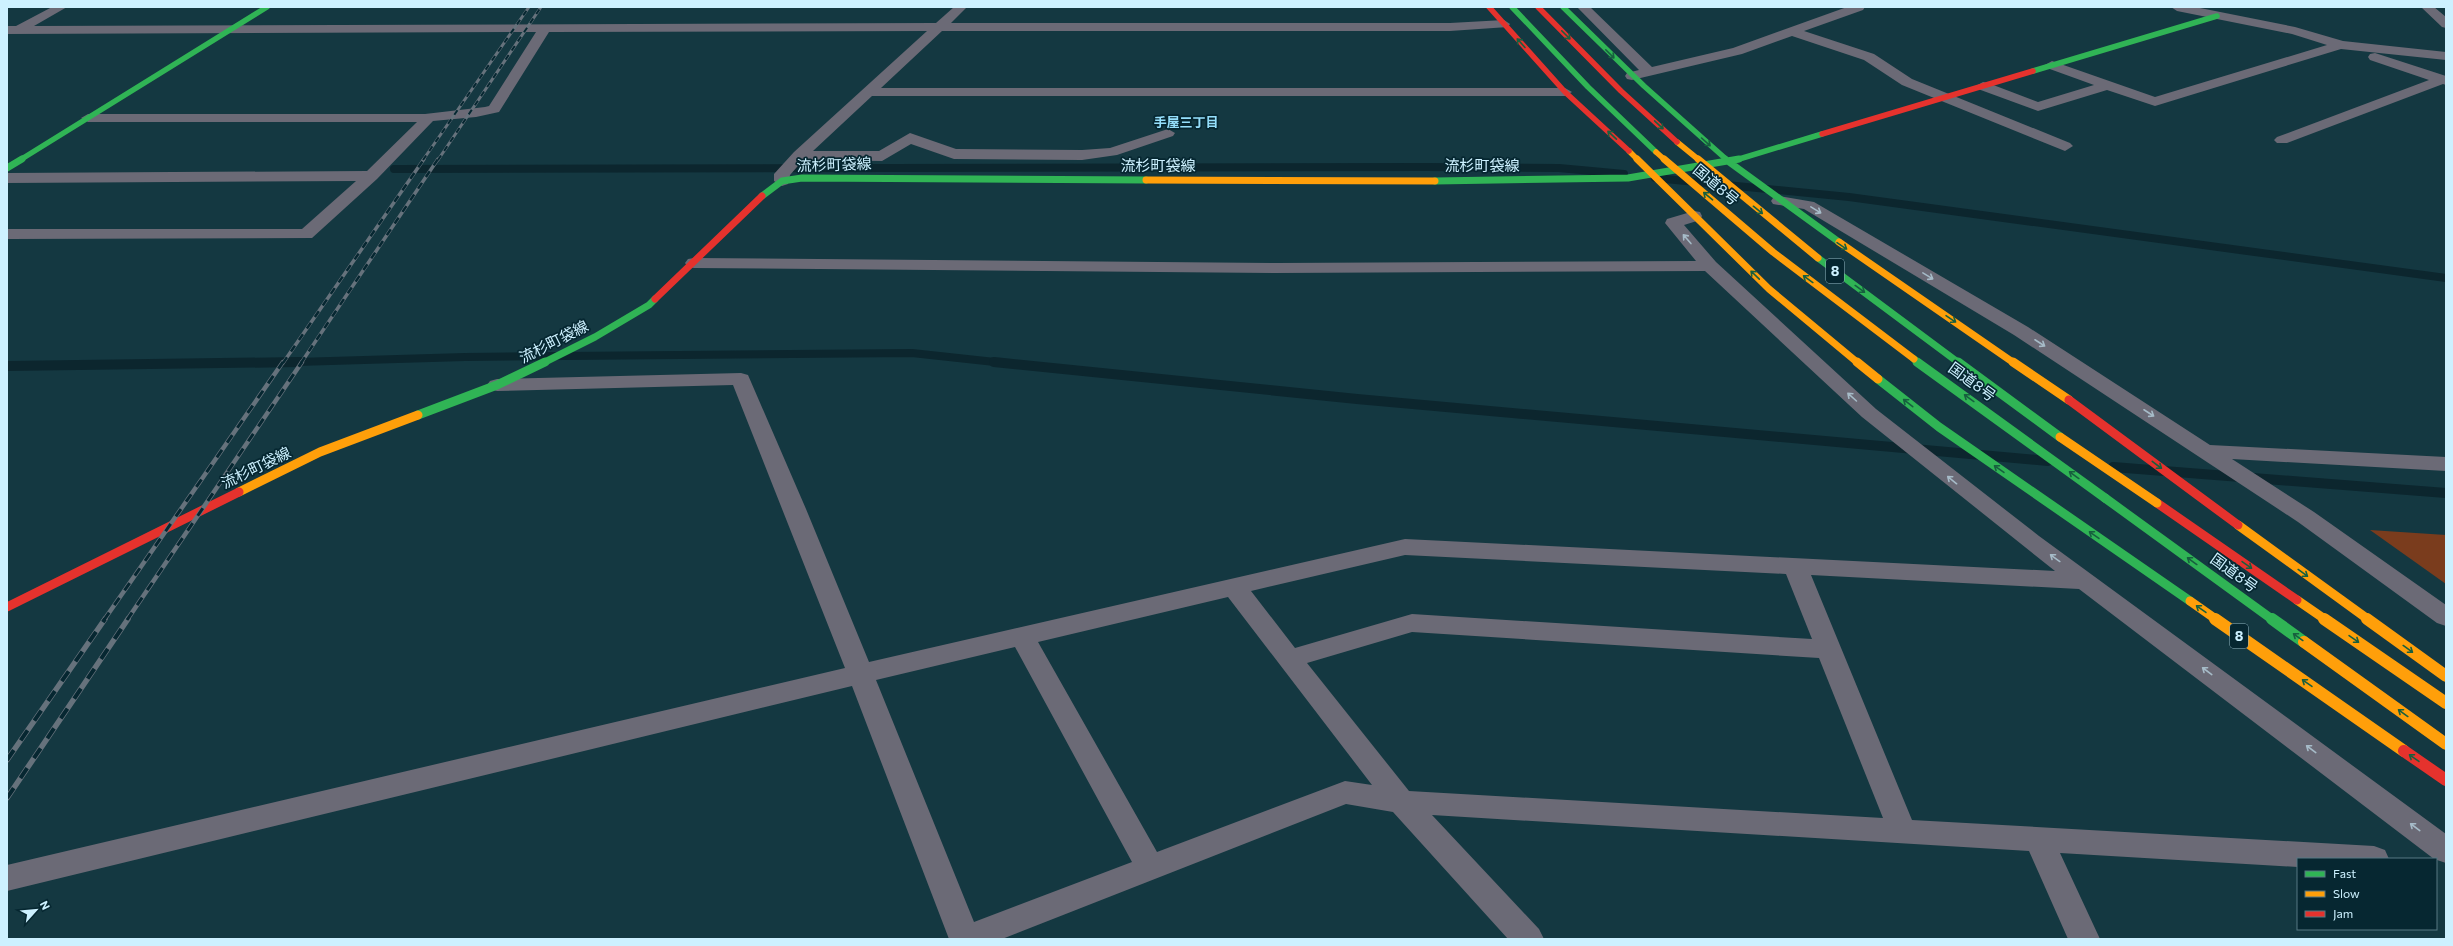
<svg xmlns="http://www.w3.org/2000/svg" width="2453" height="946" font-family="Commissioner,'Noto Sans JP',sans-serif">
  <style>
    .green { fill: #7a3c1d }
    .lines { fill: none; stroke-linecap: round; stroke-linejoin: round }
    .stream-far1 { stroke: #0c262e; stroke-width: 8 }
    .stream { stroke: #0c262e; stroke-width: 10 }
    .street { fill: #6b6a76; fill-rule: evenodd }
    .fast-far3 { stroke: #30b455; stroke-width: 5.5 }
    .fast-far2 { stroke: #30b455; stroke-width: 7 }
    .fast-far1 { stroke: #30b455; stroke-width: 9 }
    .fast { stroke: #30b455; stroke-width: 12 }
    .slow-far3 { stroke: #ff9f0a; stroke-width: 5.5 }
    .slow-far2 { stroke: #ff9f0a; stroke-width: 7 }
    .slow-far1 { stroke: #ff9f0a; stroke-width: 9 }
    .slow { stroke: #ff9f0a; stroke-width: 12 }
    .jam-far3 { stroke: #e5322d; stroke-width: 5.5 }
    .jam-far2 { stroke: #e5322d; stroke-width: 7 }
    .jam-far1 { stroke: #e5322d; stroke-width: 9 }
    .jam { stroke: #e5322d; stroke-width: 12 }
    .rail-far3-casing { stroke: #66727c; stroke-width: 3 }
    .rail-far2-casing { stroke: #66727c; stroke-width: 3.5 }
    .rail-far1-casing { stroke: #66727c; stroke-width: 4.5 }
    .rail-casing { stroke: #66727c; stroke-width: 5.5 }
    .rail-far3 { stroke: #062731; stroke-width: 2; stroke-dasharray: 5.5; stroke-linecap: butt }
    .rail-far2 { stroke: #062731; stroke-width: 2.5; stroke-dasharray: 7; stroke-linecap: butt }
    .rail-far1 { stroke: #062731; stroke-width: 3; stroke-dasharray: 9; stroke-linecap: butt }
    .rail { stroke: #062731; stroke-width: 4; stroke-dasharray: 12; stroke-linecap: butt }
    .fast-bridge-far2 { stroke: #30b455; stroke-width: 5.5 }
    .fast-bridge-far1 { stroke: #30b455; stroke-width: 7 }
    .fast-bridge { stroke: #30b455; stroke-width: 9 }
    .slow-bridge-far2 { stroke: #ff9f0a; stroke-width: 5.5 }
    .slow-bridge-far1 { stroke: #ff9f0a; stroke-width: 7 }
    .slow-bridge { stroke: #ff9f0a; stroke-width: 9 }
    .jam-bridge { stroke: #e5322d; stroke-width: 5.5 }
    .oneway { stroke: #175f3f }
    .oneway2 { stroke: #a6bbc8 }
    .labels { text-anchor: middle; stroke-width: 3.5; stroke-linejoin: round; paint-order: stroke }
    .far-neighbourhood-label { font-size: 13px; font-weight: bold; fill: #95dffb; stroke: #062731 }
    .shield { fill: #062731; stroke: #91b4c1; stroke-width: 1 }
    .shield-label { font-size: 14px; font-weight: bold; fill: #cdf1ff }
    .street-label { font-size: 15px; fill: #cdf1ff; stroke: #062731 }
  </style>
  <rect width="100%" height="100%" fill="#143841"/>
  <path class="green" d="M2370,530L2446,535V584Z"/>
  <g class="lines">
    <path class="stream-far1" d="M394,169L1426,167L1559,168L1624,174
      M1655,178L1849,197L2446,278
      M263,363L465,357L912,353L1004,363"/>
    <path class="stream" d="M994,362L1357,399L2048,461
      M7,366L300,362
      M2113,467L2446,493"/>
    <path class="street" d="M52,7H67L34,26L936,23L954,7H967L951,23H1450L1504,20L1510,24L1508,27L1450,31H942L881,88H1565L1572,92L1565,96H872L813,151H879L910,133L956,149L1082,150L1110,148L1168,129L1175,133L1173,136L1117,155L1082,160L954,159L911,144L882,161L803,160L790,175L788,184L782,186L774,181V174L794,152L927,31L549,32L499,112L476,117L433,121L377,179L312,238L7,239V229H302L356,181L7,183V173L367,171L417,122H88L81,118L88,114H425L485,107L489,106L536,32L7,34V26H16Z
      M1577,7H1590L1652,67L1733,48L1847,7H1865L1863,10L1804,31L1874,54L1912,79L2070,143L2073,146L2065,151L2060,149L1902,85L1864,60L1792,36L1742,54L1632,80L1627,79L1625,76L1627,73L1639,70Z
      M2171,7H2195L2295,27L2343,41L2446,52V60L2341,49L2155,106L2107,90L2038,111L1978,89L1976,86L1983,82L1988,83L2038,102L2094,85L2047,68L2045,65L2052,61L2155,97L2327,45L2292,34L2177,11Z
      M2421,7H2434L2446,17V28L2442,27Z
      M2375,53L2446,76V85L2443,84L2287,143H2277L2274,140L2277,137L2429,80L2370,60L2368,57L2370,54Z
      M1779,196L1814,202L2028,327L2210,445L2446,457V471L2232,459L2314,512L2446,605V626L2437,623L2298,522L2014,335L1804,209L1773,204L1771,201L1773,198Z
      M1694,211L1700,212L1702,216L1700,220L1684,225L1716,262L1876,409L2039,536L2446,834V863L2434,859L2079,589L1811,575L1912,820L2374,846L2385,850L2389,859H2298V867L2060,853L2100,939H2068L2029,851L1432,815L1539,929L1544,939H1508L1393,812L1346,804L1002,939H949L852,686L7,891V865L845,668L733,385L497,391L490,389L487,385L490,381L497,379L741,373L748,375L806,509L869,662L1405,539L2055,571L1862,417L1705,271L1277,273L694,268L688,267L685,263L688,259L694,258L1277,263L1696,261L1665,223L1667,219ZM1405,555L1786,574L1812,639L1412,614L1295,648L1251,591ZM1228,597L1372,785L1345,781L1157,852L1038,642ZM1412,632L1819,658L1883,818L1409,791L1307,663ZM1015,647L1132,862L974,922L876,680Z"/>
    <path class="fast-far3" d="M1563,7L1644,86L1727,160
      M2033,71L2217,16
      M20,160L267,7
      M1736,160L1822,134"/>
    <path class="fast-far2" d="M1725,159L1839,242
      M7,168L22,159
      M1435,181L1628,178L1739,159
      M762,196L782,181L802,178L1146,180
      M543,363L595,337L649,305L655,299"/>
    <path class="fast-far1" d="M1878,379L1939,427L2190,601
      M418,415L497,385L545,362
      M2105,498L2273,620"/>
    <path class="fast" d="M2272,619L2304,642"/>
    <path class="slow-far3" d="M1629,151L1638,160"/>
    <path class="slow-far2" d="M1637,159L1769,289L1858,363
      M1146,180L1435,181
      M1839,242L2014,363"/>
    <path class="slow-far1" d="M1857,362L1878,379
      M2013,362L2069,400
      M239,492L320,452L418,415
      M2238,525L2369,620
      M2297,600L2326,620
      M2190,601L2217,620"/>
    <path class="slow" d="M2215,619L2404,751
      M2324,619L2446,703
      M2367,619L2446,676
      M2304,642L2446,744"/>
    <path class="jam-far3" d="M1489,7L1565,92L1629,151
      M1822,134L2033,71"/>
    <path class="jam-far2" d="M655,299L762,196"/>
    <path class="jam-far1" d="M2069,400L2238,525
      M2157,503L2297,600
      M7,607L239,492"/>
    <path class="jam" d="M2404,751L2446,780"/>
    <defs>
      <path id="rail-far3" d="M423,160L529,7
        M438,160L541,7"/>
      <path id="rail-far2" d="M283,363L424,159
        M301,363L438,159"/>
      <path id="rail-far1" d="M104,620L283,362
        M127,620L302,362"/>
      <path id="rail" d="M7,760L105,619
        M7,798L128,619"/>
    </defs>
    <use href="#rail-far3" class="rail-far3-casing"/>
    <use href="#rail-far2" class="rail-far2-casing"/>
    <use href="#rail-far1" class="rail-far1-casing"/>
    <use href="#rail" class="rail-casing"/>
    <use href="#rail-far3" class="rail-far3"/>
    <use href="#rail-far2" class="rail-far2"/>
    <use href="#rail-far1" class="rail-far1"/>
    <use href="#rail" class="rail"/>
    <path class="fast-bridge-far2" d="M1512,7L1588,87L1656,152"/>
    <path class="fast-bridge-far1" d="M1818,258L1959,363
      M1914,359L1919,363"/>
    <path class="fast-bridge" d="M1917,362L2105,498
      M1958,362L2060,437"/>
    <path class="slow-bridge-far2" d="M1677,142L1699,160
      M1656,152L1665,160"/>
    <path class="slow-bridge-far1" d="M1664,159L1773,252L1914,359
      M1698,159L1818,258"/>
    <path class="slow-bridge" d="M2060,437L2157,503"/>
    <path class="jam-bridge" d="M1538,7L1621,91L1677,142"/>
  </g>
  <defs><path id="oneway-shaft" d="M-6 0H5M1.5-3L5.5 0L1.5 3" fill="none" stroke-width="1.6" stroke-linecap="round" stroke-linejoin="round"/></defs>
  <g class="oneway">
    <use href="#oneway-shaft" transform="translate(1566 35) rotate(45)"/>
    <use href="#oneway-shaft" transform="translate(1521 43) rotate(-132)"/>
    <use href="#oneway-shaft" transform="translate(1610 54) rotate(45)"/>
    <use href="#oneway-shaft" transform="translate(1659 125) rotate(43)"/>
    <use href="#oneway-shaft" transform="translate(1612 135) rotate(-137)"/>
    <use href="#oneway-shaft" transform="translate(1706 142) rotate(42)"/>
    <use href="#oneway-shaft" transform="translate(1708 196) rotate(-140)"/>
    <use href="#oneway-shaft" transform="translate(1758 210) rotate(39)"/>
    <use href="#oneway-shaft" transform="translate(1842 246) rotate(34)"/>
    <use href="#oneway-shaft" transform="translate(1755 275) rotate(-136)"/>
    <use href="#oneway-shaft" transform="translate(1808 279) rotate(-144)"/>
    <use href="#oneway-shaft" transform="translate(1860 289) rotate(36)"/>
    <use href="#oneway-shaft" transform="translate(1951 319) rotate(34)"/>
    <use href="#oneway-shaft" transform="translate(1969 398) rotate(-144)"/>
    <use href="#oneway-shaft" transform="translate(1908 403) rotate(-142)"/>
    <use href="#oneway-shaft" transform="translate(2157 465) rotate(37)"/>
    <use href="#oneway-shaft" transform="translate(1999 469) rotate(-145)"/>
    <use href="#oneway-shaft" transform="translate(2074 475) rotate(-144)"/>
    <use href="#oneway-shaft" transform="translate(2094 535) rotate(-145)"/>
    <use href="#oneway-shaft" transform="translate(2192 561) rotate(-144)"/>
    <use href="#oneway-shaft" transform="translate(2247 565) rotate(35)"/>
    <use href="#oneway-shaft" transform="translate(2303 573) rotate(36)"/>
    <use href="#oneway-shaft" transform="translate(2201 609) rotate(-145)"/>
    <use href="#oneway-shaft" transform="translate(2298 637) rotate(-144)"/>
    <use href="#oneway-shaft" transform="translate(2354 639) rotate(35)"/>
    <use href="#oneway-shaft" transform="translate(2408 649) rotate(36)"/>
    <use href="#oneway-shaft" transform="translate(2307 683) rotate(-145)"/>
    <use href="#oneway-shaft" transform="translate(2403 713) rotate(-144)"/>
    <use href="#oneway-shaft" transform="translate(2414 758) rotate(-145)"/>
  </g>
  <g class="oneway2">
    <use href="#oneway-shaft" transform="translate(1816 210) rotate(31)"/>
    <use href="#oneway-shaft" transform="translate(1687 239) rotate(-131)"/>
    <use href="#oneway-shaft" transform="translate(1928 276) rotate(31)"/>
    <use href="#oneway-shaft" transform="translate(2040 343) rotate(33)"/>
    <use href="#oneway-shaft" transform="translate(1852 397) rotate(-138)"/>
    <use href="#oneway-shaft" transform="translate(2149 413) rotate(33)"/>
    <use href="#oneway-shaft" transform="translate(1952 480) rotate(-141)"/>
    <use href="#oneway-shaft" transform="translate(2055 558) rotate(-144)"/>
    <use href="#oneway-shaft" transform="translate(2207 671) rotate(-143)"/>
    <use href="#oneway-shaft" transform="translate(2311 749) rotate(-143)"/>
    <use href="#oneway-shaft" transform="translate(2415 827) rotate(-143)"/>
  </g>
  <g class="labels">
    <g class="far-neighbourhood-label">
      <text x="1186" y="127">手屋三丁目</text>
    </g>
    <g class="shield">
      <rect x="1826" y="259" width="18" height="24" rx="3"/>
      <rect x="2230" y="624" width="18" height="24" rx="3"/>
    </g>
    <g class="shield-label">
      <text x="1835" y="276">8</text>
      <text x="2239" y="641">8</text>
    </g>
    <g class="street-label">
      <text transform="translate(834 165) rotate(-2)" y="5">流杉町袋線</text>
      <text x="1158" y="171">流杉町袋線</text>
      <text x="1482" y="171">流杉町袋線</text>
      <text transform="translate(1716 185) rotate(40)" y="5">国道8号</text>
      <text transform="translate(554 342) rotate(-27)" y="5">流杉町袋線</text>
      <text transform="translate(1972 382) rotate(36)" y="5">国道8号</text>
      <text transform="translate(256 468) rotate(-26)" y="5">流杉町袋線</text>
      <text transform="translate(2234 573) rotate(36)" y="5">国道8号</text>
    </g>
  </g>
  <rect width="2453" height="946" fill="none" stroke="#cdf1ff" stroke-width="16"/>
  <rect x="2297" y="858" width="140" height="72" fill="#062731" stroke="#567883"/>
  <rect x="2305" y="871" width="20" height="6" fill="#30b455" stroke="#567883"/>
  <text x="2333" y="878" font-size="12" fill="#cdf1ff">Fast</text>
  <rect x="2305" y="891" width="20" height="6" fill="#ff9f0a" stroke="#567883"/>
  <text x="2333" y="898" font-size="12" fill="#cdf1ff">Slow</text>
  <rect x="2305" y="911" width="20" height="6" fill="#e5322d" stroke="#567883"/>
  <text x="2333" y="918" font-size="12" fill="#cdf1ff">Jam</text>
  <g transform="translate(36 910) rotate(63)" stroke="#062731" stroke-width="3" paint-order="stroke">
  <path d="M0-3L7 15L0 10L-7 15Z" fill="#cdf1ff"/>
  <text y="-6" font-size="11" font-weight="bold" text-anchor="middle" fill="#cdf1ff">N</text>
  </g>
</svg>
